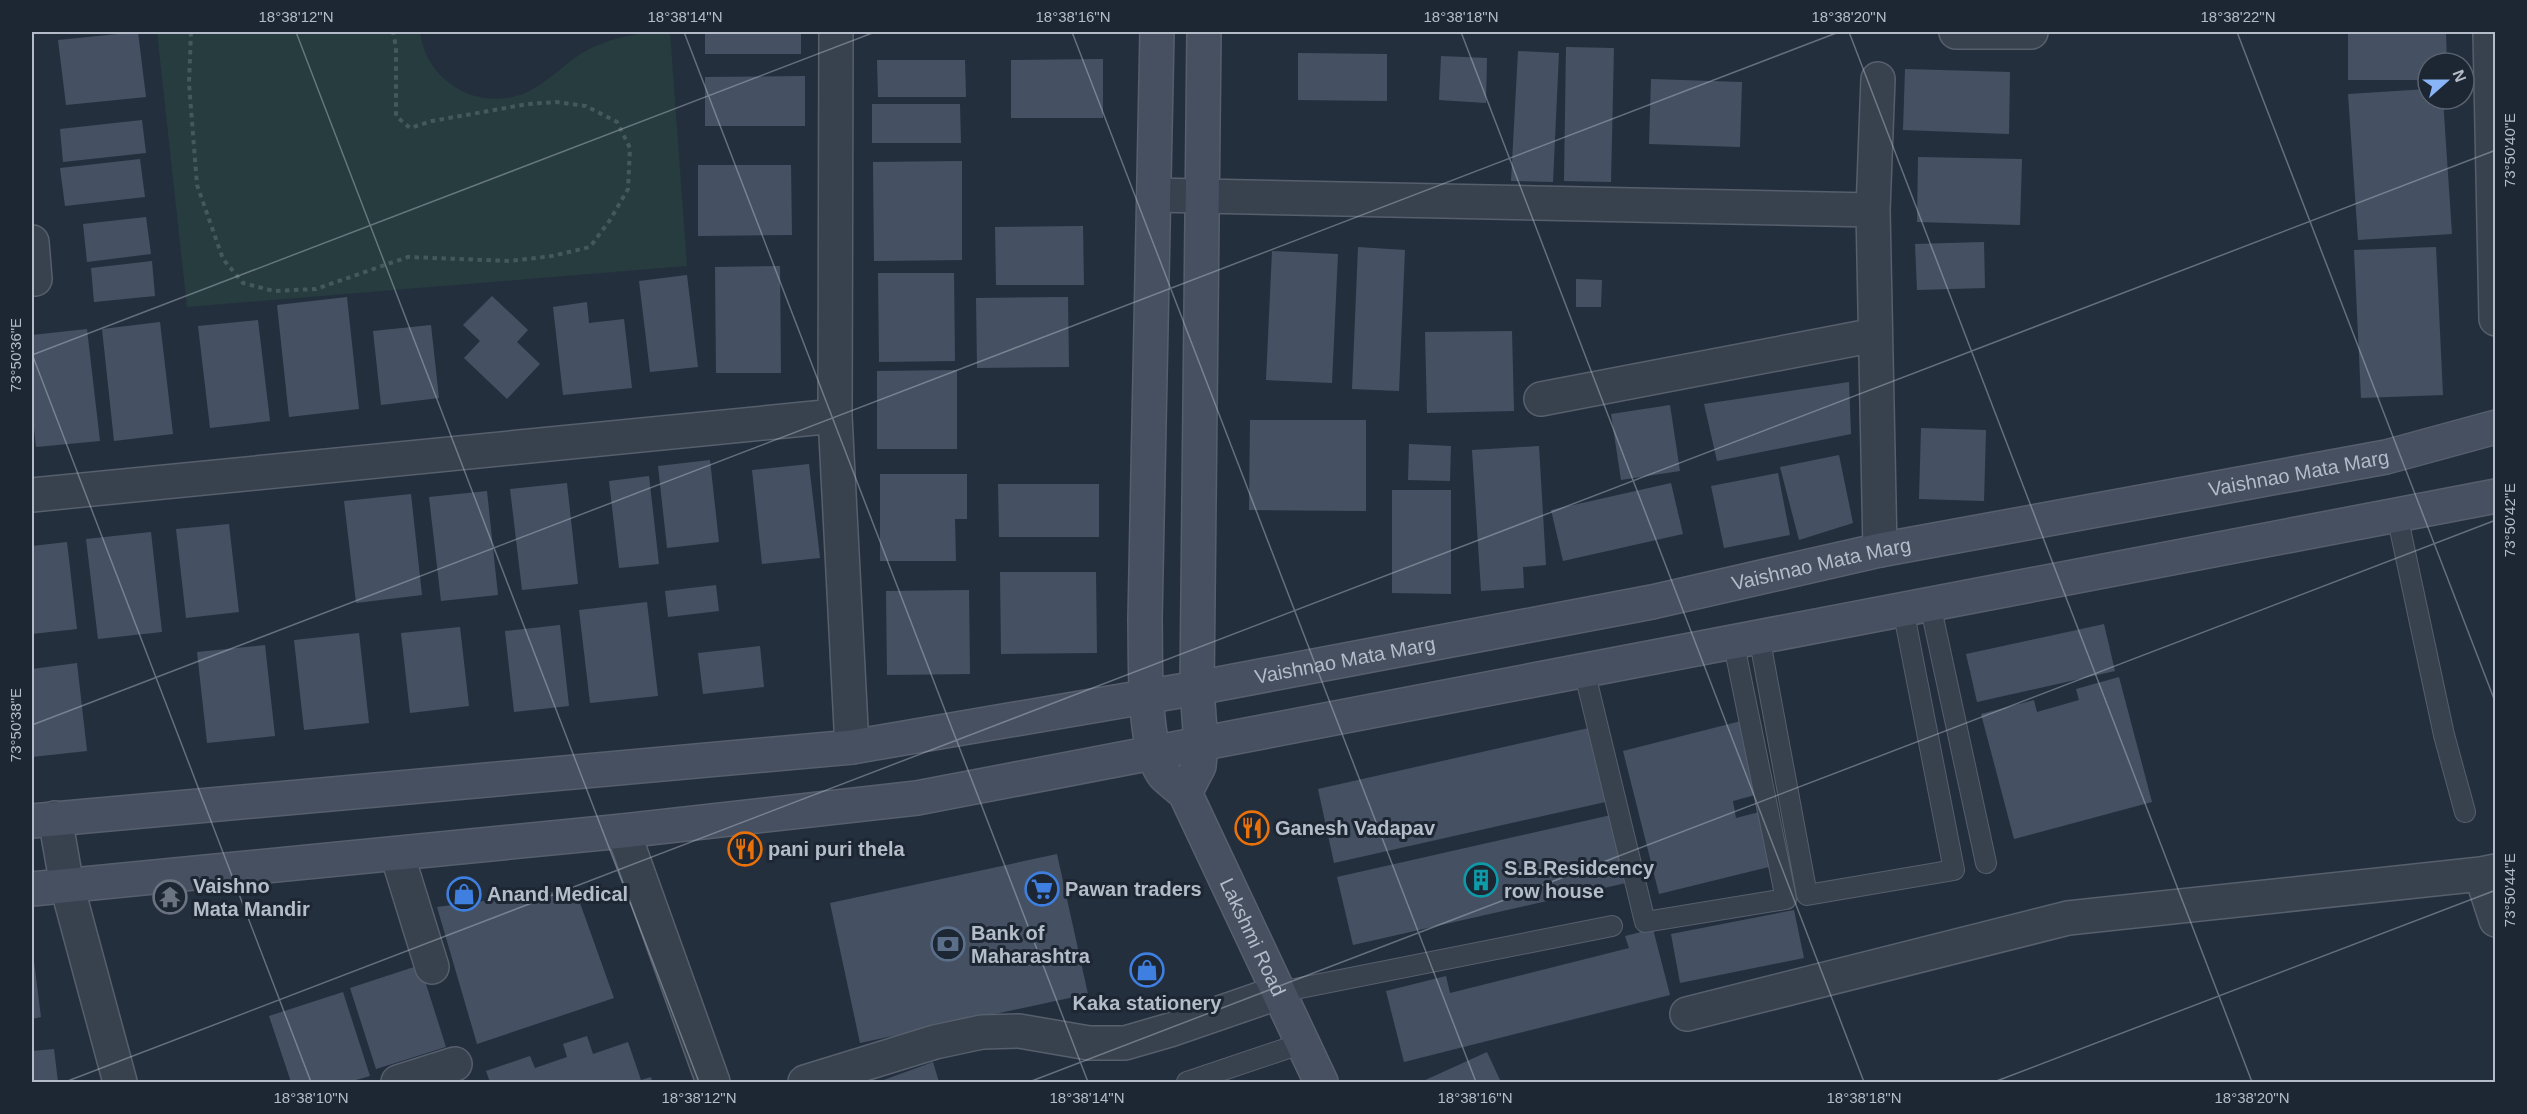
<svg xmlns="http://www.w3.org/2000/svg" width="2527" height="1114" font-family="Arial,sans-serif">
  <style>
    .green { fill: #263c3f }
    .building { fill: #455162 }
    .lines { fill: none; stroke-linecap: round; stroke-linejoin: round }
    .service-casing { stroke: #565f6c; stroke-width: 22 }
    .minor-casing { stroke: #565f6c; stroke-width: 36 }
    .secondary-casing { stroke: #565f6c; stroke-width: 36 }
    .path { stroke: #44595c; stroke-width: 4; stroke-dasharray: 4.5 4.5; stroke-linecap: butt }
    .service { stroke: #38414e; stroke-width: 20 }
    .minor { stroke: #38414e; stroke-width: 33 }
    .secondary { stroke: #465061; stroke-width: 33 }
    .ticks { fill: none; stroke: #b4bcc9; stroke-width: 1.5; stroke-opacity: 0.45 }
    .labels { text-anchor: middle; stroke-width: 6; stroke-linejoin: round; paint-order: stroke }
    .street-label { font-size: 20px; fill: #b4bcc9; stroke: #1d2633 }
    .poi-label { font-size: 20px; font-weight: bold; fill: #b4bcc9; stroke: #1d2633; text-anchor: start }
    .neatline { fill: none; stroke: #b4bcc9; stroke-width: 2 }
    .ticks-label { font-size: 15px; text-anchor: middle; fill: #b4bcc9 }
  </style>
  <rect width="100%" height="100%" fill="#242f3e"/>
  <path class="green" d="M157,32H420C426,85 486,116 533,89C553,78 569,59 589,49C613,37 644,31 670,32L687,266L187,307Z"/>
  <path class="building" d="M138,32L146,97L66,105L58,40Z
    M705,32H801V54H705Z
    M2348,32H2446L2447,63H2428V80H2348Z
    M1566,47L1614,48L1611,182L1564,181Z
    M1518,51L1559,53L1553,182L1511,181Z
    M1298,53L1387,54V101L1298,100Z
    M1441,56L1487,58L1486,103L1439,100Z
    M1103,59V118H1011V60Z
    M877,60H965L966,97H878Z
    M1905,69L2010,72L2009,134L1903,130Z
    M805,76V126H705V77Z
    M1651,79L1742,82L1740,147L1649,144Z
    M2428,89V99H2443L2452,234L2358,240L2348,94Z
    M872,104H960L961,143H872Z
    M142,120L146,153L63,162L60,129Z
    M1918,157L2022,159L2020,225L1917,222Z
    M140,159L145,197L65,206L60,168Z
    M962,161V260L874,261L873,162Z
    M698,165H791L792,235L698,236Z
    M146,217L151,254L87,262L83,224Z
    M1083,226L1084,285H996L995,227Z
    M1984,242L1985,288L1917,290L1915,244Z
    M1358,247L1405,250L1399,391L1352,389Z
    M2436,247L2443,395L2361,398L2354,250Z
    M1272,251L1338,254L1332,383L1266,380Z
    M152,261L155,296L94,302L91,268Z
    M780,266L781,373H716L715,267Z
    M878,273H954L955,361L879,362Z
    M687,275L698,367L650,372L639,281Z
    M1576,279L1602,280L1601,307H1576Z
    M492,296L528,330L517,342L540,364L507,399L464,358L480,341L463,325Z
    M347,297L359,409L289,417L277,305Z
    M1068,297L1069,367L977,368L976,298Z
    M587,302L589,323L624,319L632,388L563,395L553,307Z
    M258,320L270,421L210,428L198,326Z
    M160,322L173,434L114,441L102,329Z
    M431,325L439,398L381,405L373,331Z
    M87,329L100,441L36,447L32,410V335Z
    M1512,331L1514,411L1427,413L1425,332Z
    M957,370V449H877V371Z
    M1849,382L1851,434L1717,461L1704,404Z
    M1670,405L1680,471L1621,480L1611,414Z
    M1250,420H1366V511L1249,510Z
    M1921,428L1986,430L1984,501L1919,499Z
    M1409,444L1451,446L1450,481L1408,480Z
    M1539,446L1546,565L1523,567L1524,588L1481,591L1472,450Z
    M1839,455L1853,523L1799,540L1780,467Z
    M710,460L719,542L667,548L658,466Z
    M809,464L820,558L762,564L752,470Z
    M1778,473L1790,535L1724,548L1711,486Z
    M880,474H967V519H955L956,561H880Z
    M649,476L659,564L619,568L609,481Z
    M567,483L578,584L522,590L510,489Z
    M1671,483L1683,534L1563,561L1551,510Z
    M998,484H1099V537H999Z
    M1392,490H1451V594L1392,593Z
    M487,491L498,595L441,601L429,497Z
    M411,494L422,595L356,603L344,501Z
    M229,524L239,612L186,618L176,529Z
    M151,532L162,632L98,639L86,539Z
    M67,542L77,629L32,634V546Z
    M1000,572H1096L1097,653L1001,654Z
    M716,585L719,611L668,617L665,591Z
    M969,590L970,674L887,675L886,591Z
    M647,602L658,696L590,703L579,610Z
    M2104,624L2115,671L1977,702L1966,654Z
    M560,625L569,706L514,712L505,631Z
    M460,627L469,706L410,713L401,633Z
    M359,633L369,723L304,730L294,640Z
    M265,645L275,736L207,743L197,652Z
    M760,646L764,687L703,694L698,653Z
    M77,663L87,751L32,757V669Z
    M2119,677L2152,802L2014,839L1981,714L2034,700L2037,712L2079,700L2076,689Z
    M1741,721L1759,794L1733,801L1736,818L1763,811L1777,865L1659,894L1623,751Z
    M1593,727L1610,801L1334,863L1318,789Z
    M1611,815L1626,883L1353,945L1337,877Z
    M1057,854L1088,994L860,1043L830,903Z
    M575,889L614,998L477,1044L437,907Z
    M1794,910L1804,958L1680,983L1671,934Z
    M1653,929L1670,995L1404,1062L1386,991L1446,976L1450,993L1629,948L1625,936Z
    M32,946L41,1017L32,1019Z
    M420,965L446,1047L376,1069L350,988Z
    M343,992L370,1076L349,1082H291L269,1016Z
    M587,1036L593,1054L628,1042L641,1080L651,1077L652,1082H490L486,1071L530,1056L535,1068L567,1057L563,1044Z
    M54,1049L58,1082H32V1051Z
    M1487,1052L1501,1082H1421Z
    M933,1062L939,1082H878Z"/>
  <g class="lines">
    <defs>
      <path id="service" d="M2397,515L2444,735L2465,812
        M1930,604L1986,863
        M1759,636L1807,895L1954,870L1903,609
        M1584,670L1645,922L1786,899L1733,640
        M1280,992L1612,926
        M1187,1082L1303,1043"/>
      <path id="minor" d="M836,32L835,416L852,747
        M1956,32H2031
        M2490,32L2496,319
        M1878,79L1873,210L1880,550
        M1154,195L1873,210
        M32,242L35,279
        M1541,399L1875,335
        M32,495L835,416
        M55,818L67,886L120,1082
        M623,831L713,1082
        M397,854L432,967
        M2481,874L2496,920
        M1687,1014L2068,918L2481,874L2496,871
        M398,1082L455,1064
        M805,1082L935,1042L982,1032L1019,1031L1089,1043H1125L1170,1030L1280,992"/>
      <g id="secondary">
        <path id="s1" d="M1157,32L1145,620C1146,656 1142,748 1164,775C1170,781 1178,787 1185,793L1321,1082"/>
        <path d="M1185,793L1199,766L1201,745L1197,688L1204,32"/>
        <path id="s2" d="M32,821L852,747L1197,688L1652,602L1880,550L2386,457L2496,427"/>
        <path d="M32,889L623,831L917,798L2496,496"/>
      </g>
    </defs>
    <use href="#service" class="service-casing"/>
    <use href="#minor" class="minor-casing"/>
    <use href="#secondary" class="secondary-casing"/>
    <path class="path" d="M191,32L189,83L197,185L223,259L243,283L274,291L316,289L408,257L510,261L552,256L590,247L610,220L628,189L630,148L617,122L586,106L556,102L528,104L432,121L410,128L396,116V47L393,32"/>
    <use href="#service" class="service"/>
    <use href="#minor" class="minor"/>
    <use href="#secondary" class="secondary"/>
  </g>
  <path class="ticks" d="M296,32L699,1082M684,32L1088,1082M1072,32L1476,1082M1461,32L1864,1082M1849,32L2252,1082M2237,32L2496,704M32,354L311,1082M32,355L875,32M32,725L1839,32M65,1082L2496,150M1029,1082L2496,520M1994,1082L2496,890"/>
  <defs>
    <symbol id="restaurant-ring" viewBox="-11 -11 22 22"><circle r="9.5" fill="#1d2633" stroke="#e8710a" stroke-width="1.5"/><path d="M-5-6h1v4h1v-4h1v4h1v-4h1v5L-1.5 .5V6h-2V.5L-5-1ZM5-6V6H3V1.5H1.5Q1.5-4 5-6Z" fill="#e8710a"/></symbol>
    <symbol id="building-ring" viewBox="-11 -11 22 22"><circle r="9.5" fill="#1d2633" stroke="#0f9aa8" stroke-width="1.5"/><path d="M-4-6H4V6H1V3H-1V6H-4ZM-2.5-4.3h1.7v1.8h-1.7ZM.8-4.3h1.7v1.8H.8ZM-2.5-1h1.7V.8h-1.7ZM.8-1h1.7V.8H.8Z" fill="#0f9aa8"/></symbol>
    <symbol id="supermarket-ring" viewBox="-11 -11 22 22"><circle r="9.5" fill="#1d2633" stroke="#3f7fe0" stroke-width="1.5"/><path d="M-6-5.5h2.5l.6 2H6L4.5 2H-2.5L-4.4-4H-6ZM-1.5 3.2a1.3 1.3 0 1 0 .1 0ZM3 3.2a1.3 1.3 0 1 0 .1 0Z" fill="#3f7fe0"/></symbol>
    <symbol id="shop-ring" viewBox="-11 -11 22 22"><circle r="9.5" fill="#1d2633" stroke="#3f7fe0" stroke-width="1.5"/><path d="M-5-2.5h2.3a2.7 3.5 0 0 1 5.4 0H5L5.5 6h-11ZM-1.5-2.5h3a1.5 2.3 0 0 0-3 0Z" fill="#3f7fe0"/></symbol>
    <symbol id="temple-ring" viewBox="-11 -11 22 22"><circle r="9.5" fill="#1d2633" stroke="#6b7280" stroke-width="1.5"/><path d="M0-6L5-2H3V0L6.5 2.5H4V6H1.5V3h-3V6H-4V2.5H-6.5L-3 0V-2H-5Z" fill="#6b7280"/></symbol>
    <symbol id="bank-ring" viewBox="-11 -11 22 22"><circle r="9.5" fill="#1d2633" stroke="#5c6f8a" stroke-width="1.5"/><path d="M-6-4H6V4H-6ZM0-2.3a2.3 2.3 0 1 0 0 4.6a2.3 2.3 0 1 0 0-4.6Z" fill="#5c6f8a"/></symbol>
  </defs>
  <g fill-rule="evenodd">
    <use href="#restaurant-ring" x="1233" y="809" width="38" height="38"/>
    <use href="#restaurant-ring" x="726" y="830" width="38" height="38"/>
    <use href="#building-ring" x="1462" y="861" width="38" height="38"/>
    <use href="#supermarket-ring" x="1023" y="870" width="38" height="38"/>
    <use href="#shop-ring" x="445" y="875" width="38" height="38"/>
    <use href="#temple-ring" x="151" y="878" width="38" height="38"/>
    <use href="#bank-ring" x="929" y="925" width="38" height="38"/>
    <use href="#shop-ring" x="1128" y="951" width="38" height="38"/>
  </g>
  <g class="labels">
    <g class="street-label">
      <text dy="7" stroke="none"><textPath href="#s2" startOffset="2296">Vaishnao Mata Marg</textPath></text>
      <text dy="7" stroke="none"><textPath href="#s2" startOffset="1810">Vaishnao Mata Marg</textPath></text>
      <text dy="7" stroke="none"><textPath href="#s2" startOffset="1324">Vaishnao Mata Marg</textPath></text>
      <text dy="7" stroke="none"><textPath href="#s1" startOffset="933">Lakshmi Road</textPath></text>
    </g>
    <g class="poi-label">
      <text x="1275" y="835">Ganesh Vadapav</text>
      <text x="768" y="856">pani puri thela</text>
      <text x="1504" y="875">S.B.Residcency<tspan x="1504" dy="23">row house</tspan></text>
      <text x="193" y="893">Vaishno<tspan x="193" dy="23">Mata Mandir</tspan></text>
      <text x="1065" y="896">Pawan traders</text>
      <text x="487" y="901">Anand Medical</text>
      <text x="971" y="940">Bank of<tspan x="971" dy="23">Maharashtra</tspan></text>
      <text x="1147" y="1010" text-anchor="middle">Kaka stationery</text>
    </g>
  </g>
  <rect width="2527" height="1114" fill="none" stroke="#1d2633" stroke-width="66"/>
  <g transform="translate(2446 81) rotate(69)"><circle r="28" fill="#1d2633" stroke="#59626f" stroke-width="1.5"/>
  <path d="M0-4.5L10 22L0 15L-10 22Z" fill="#8ab4f8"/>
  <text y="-9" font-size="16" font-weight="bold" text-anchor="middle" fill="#b4bcc9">N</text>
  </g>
  <rect x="33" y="33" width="2461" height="1048" class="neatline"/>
  <g class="ticks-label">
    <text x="296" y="22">18°38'12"N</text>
    <text x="685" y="22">18°38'14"N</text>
    <text x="1073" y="22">18°38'16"N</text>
    <text x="1461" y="22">18°38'18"N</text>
    <text x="1849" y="22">18°38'20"N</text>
    <text x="2238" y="22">18°38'22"N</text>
    <text transform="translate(2510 150) rotate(-90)" y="5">73°50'40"E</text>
    <text transform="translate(16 355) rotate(-90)" y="5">73°50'36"E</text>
    <text transform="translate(2510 520) rotate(-90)" y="5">73°50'42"E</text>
    <text transform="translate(16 725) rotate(-90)" y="5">73°50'38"E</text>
    <text transform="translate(2510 890) rotate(-90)" y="5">73°50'44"E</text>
    <text x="311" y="1103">18°38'10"N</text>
    <text x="699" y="1103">18°38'12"N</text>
    <text x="1087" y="1103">18°38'14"N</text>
    <text x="1475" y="1103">18°38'16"N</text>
    <text x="1864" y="1103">18°38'18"N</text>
    <text x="2252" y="1103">18°38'20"N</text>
  </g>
</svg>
